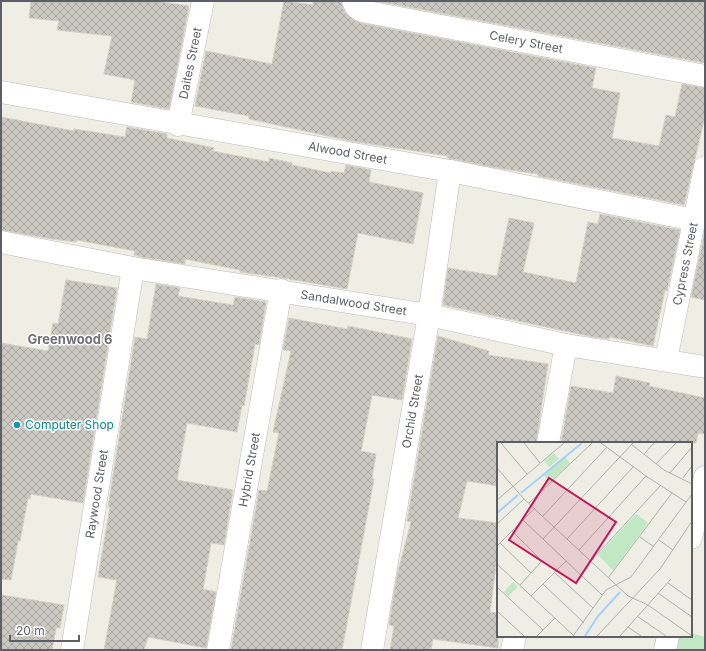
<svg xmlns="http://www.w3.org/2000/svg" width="706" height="651" font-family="Inter,sans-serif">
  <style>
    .park { fill: #bfe8c3 }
    .building { fill: url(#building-cross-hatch); stroke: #d4d0c2 }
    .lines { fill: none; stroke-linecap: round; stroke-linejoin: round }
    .minor-casing { stroke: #b9bbc1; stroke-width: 23 }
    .minor { stroke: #fff; stroke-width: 22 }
    .culture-dot { fill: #0f9aa8; stroke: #fff; stroke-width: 1.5 }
    .labels { text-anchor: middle; stroke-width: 3; stroke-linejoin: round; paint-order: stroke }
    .street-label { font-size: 12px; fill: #5c5f65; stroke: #fff }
    .culture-label { font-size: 12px; fill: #0d838f; stroke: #fff; text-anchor: start }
    .neighbourhood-label { font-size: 13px; font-weight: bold; fill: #6d7177; stroke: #fff }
    .inset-river { fill: none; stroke: #a4d0ff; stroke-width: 2 }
    .inset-road { fill: none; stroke: #b0b1ad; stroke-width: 1 }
    .view { fill: #c2185b; fill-opacity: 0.15; stroke: #c2185b; stroke-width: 2 }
    .inset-edge { fill: none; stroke: #5c5f65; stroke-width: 2 }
  </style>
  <defs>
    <pattern id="building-cross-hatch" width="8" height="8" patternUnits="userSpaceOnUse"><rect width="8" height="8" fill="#cac8c1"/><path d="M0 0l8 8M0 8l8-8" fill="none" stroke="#a7a6a0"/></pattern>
  </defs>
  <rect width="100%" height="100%" fill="#efeee4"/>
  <path class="park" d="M691,633L705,637V650H673L676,636H691Z"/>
  <path class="building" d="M31,1H156L189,6L169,109L131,102L135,80L104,74L112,36L57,30L59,21L29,18Z
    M284,1L313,5V1H341L345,13L360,23L596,68L592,88L620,93L612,138L659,146L666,115L675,117L682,84L705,88V116L684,205L538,176V174L497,168L447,158L448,156L351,141L249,119V116L195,106L206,51L272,64Z
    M376,1H705V63Z
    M1,117L74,131V129L125,137L127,127L167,134V138L214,148L213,151L269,162V158L292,163V165L331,173V171L344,173L346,165L371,170L369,182L423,193L413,244L358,233L347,289L283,278L240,272V270L185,259V264L141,257L134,255L135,251L77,240L76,242L52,239L1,230Z
    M600,214L680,230L667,291L665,290L653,346L610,337L609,339L593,337L443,305L448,268L497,276L509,218L534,223L523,272L576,283L588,222L598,224Z
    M705,230V300L691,297Z
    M66,280L117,288L83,503L31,494L30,499L28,498L20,541H18L11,580L1,579V343L48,351L53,323L58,324Z
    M156,284L180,288L178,296L214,302L233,305L235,297L266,302L259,345L255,344L244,406L242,405L237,432L187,423L177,480L233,490L224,545L211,543L203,589L216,592L206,648L148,637L144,650H104L117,580L98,577L110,507H108L135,337L147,339Z
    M289,318L347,329L348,326L412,339L402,400L372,395L361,451L376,454L372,478L374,479L342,650H231L259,490L267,491L279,433L273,432L291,351L283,350Z
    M438,336L489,351L488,355L548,364L536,443H498V486L467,481L458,518L498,523V565H496L490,612L498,613V648L433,639L431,650H390L394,626L389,625L397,575L411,522L407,521Z
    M616,376L650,383L649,386L705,398V434L698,433L696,443H561L571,386L613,393Z
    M1,595L64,605L60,628H56L52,650H1Z"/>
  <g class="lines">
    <defs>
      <g id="minor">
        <path id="s1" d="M353,1L356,7L362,11L705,76"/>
        <path id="s2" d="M1,92L450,171L694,220"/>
        <path id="s3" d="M178,125L203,1"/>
        <path id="s4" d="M1,242L133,268L429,315L566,345L705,367"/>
        <path id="s5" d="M666,360L705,167"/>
        <path d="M548,443L566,345"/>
        <path d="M691,538L705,477"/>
        <path id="s6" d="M72,650L133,268"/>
        <path id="s7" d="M218,650L281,290"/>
        <path id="s8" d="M372,650L429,315L450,171"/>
        <path d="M512,650L515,636"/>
        <path d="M665,650L668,636"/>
      </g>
    </defs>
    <use href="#minor" class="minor-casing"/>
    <use href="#minor" class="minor"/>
  </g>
  <circle class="culture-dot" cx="17" cy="425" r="4"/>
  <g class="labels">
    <g class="street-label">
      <text dy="4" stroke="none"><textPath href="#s1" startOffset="181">Celery Street</textPath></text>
      <text dy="4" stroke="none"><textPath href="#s3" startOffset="63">Daites Street</textPath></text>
      <text dy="4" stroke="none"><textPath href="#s2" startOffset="352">Alwood Street</textPath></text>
      <text dy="4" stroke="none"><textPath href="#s5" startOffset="98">Cypress Street</textPath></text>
      <text dy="4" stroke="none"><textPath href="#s4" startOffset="358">Sandalwood Street</textPath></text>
      <text dy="4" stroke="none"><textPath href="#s8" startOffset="242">Orchid Street</textPath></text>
      <text dy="4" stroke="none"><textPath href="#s7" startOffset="183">Hybrid Street</textPath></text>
      <text dy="4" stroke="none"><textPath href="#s6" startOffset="158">Raywood Street</textPath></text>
    </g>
    <g class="culture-label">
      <text x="25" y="429">Computer Shop</text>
    </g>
    <g class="neighbourhood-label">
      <text x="70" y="344">Greenwood 6</text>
    </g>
  </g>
  <g transform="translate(497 442)">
    <rect width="195" height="195" fill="#efeee4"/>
    <path d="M57,11L62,17L52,25L47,19ZM68,15L73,21L53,40L47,33ZM139,72L151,81L116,128L101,113ZM16,140L21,145L11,154L7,150Z" fill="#bfe8c3"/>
    <path class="inset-river" d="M24,51L85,1M0,71L21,53M88,194L101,174L123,150"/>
    <path class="inset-road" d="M4,1L30,32M27,1L43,21M104,1L149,34L189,60M134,2L167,28L195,42M147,12L157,1M159,22L179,1M0,26L27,57L131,154L151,163L195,194M173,31L195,5M186,36L195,24M0,58L67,1M32,61L95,1M46,74L110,5M26,78L105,153M0,82L27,57M15,89L45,119L23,143M143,95L157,105M46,97L136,1M70,97L136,25M162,98L176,108M3,101L34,131M0,104L38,66M82,108L149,34M94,119L163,44M0,122L77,194M58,131L96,166M111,136L175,51M171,141L195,158M46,142L87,181M0,145L46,188M161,151L195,175M34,154L69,119M0,169L27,194M140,174L169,194M131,185L144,194M40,194L58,176M76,194L109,148L134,135L195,52M100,194L163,127L195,79M123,194L174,137"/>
    <path class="view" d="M52,36L119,80L79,141L12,98Z"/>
    <rect width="195" height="195" class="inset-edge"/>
  </g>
  <rect width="706" height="651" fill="none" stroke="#5c5f65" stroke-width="4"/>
  <path d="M10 635v6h69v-6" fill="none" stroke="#5c5f65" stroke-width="2"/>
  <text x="16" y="635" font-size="12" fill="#5c5f65" stroke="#ffffff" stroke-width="3" paint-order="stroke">20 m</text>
</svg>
